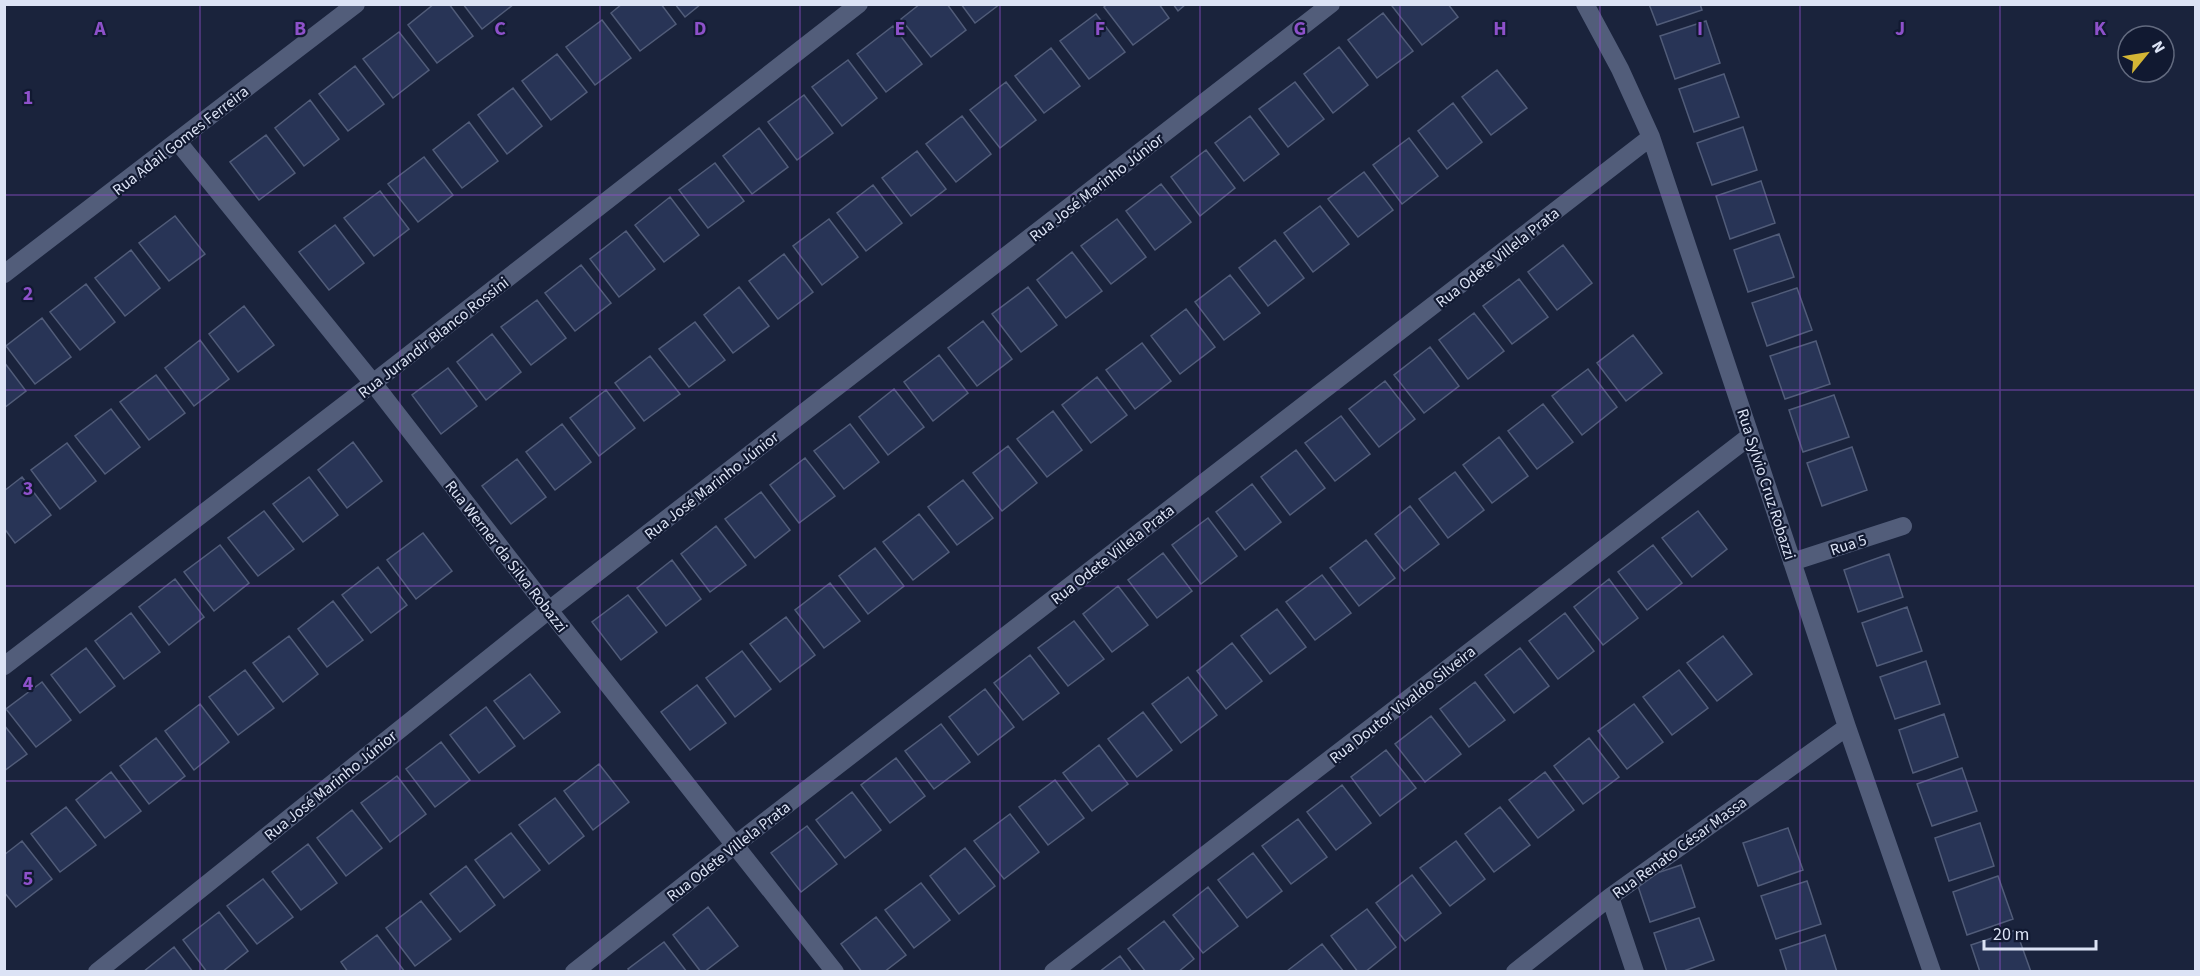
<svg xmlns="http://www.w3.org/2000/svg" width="2200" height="976" font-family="'Source Sans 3',sans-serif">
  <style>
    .building { fill: #283456; stroke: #515c79; stroke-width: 1.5 }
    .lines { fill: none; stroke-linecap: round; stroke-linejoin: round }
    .minor { stroke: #525d7a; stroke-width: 18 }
    .tertiary { stroke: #525d7a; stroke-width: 18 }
    .grid { fill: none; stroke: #8e51ca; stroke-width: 1.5; stroke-opacity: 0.55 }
    .labels { text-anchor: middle; stroke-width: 4.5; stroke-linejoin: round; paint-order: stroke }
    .street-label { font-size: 16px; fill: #dce3f5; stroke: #111931 }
    .grid-label { font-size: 20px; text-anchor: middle; font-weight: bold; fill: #8e51ca; stroke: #111931; stroke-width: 4.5; stroke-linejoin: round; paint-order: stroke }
  </style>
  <rect width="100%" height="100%" fill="#1a233c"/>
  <path class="building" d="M434,4H449L473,36L437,63L408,25Z
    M463,4H514L482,29Z
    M622,4H661L676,24L640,51L611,13Z
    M675,4H701L685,17Z
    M920,4H947L966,30L931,57L901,19Z
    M961,4H1000L975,23Z
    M1107,4H1159L1169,18L1133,45L1104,7Z
    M1173,4H1186L1178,11Z
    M1395,4H1448L1458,17L1422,45L1392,6Z
    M1649,4H1700L1702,10L1657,25Z
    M1383,13L1413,51L1377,78L1348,40Z
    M1096,14L1125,52L1089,79L1060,41Z
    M602,20L631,58L595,85L566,47Z
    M1706,21L1720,63L1675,79L1660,36Z
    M893,26L922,64L886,92L857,54Z
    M399,32L429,70L393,98L363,59Z
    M1339,47L1368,85L1333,113L1304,74Z
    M1051,48L1080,86L1044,113L1015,76Z
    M557,54L587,92L551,120L522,81Z
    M848,60L877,98L842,126L812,87Z
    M355,66L384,104L348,131L319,94Z
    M1497,70L1527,108L1491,135L1462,97Z
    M1724,74L1739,117L1694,132L1679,89Z
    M1006,82L1036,120L1000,148L970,110Z
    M1295,82L1324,119L1288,147L1259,109Z
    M513,88L542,126L507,154L478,115Z
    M804,95L833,133L797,160L768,122Z
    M310,100L339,139L304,166L275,128Z
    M1453,103L1482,142L1447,169L1418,131Z
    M962,116L991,154L956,182L926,144Z
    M1250,116L1279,154L1244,181L1215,143Z
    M469,122L498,161L462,188L433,150Z
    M1743,127L1757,170L1712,185L1697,143Z
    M759,128L788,167L752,194L723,156Z
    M266,135L295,173L259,200L230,162Z
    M1409,138L1438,176L1402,204L1373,165Z
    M1206,150L1235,188L1200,216L1171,177Z
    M917,151L946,189L911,216L882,178Z
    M424,157L453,195L418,222L388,184Z
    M715,163L744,201L708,228L679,190Z
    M1364,172L1393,210L1358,237L1328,199Z
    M1761,181L1775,223L1730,239L1716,196Z
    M1161,184L1191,222L1155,250L1126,211Z
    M873,185L902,223L866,251L837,213Z
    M380,191L409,229L374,256L344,218Z
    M670,197L699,235L664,262L635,225Z
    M1320,206L1349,244L1313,272L1284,233Z
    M175,216L205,254L169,281L139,243Z
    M829,219L858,257L822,285L793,246Z
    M1117,219L1146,257L1111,284L1081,246Z
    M335,225L364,263L329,290L299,252Z
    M626,231L655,269L619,297L590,259Z
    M1779,234L1794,277L1748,292L1734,250Z
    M1275,240L1304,278L1268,306L1239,268Z
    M1563,245L1592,283L1557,310L1528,272Z
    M131,250L160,288L125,316L95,278Z
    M1072,252L1102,291L1066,318L1037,280Z
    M784,254L813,292L778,319L749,281Z
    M581,265L611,303L575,331L545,293Z
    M1230,275L1260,313L1224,340L1195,302Z
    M1519,279L1548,317L1512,344L1483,306Z
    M86,284L115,322L80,350L50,312Z
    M739,287L769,326L733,353L704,315Z
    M1028,287L1057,325L1021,352L992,314Z
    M1797,288L1812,330L1767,346L1752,303Z
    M537,300L566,338L531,365L501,327Z
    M244,306L274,345L238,372L209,334Z
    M1186,309L1215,347L1180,374L1151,336Z
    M1474,313L1504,351L1468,379L1439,340Z
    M42,318L71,357L35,384L6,346Z
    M983,321L1012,359L977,386L948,348Z
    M695,322L725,360L689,387L659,349Z
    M492,334L521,372L486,400L457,362Z
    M1633,335L1662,373L1626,401L1597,363Z
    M200,340L229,379L194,406L165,368Z
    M1816,341L1830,384L1785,399L1770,356Z
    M1142,343L1171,381L1135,409L1106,370Z
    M1430,347L1459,386L1424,413L1394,375Z
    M939,355L968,393L933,421L904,382Z
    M650,356L680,394L644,421L615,383Z
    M4,362L26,391L4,408Z
    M448,368L477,406L441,434L412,395Z
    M1588,369L1617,407L1582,435L1552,396Z
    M156,375L185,413L149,440L120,402Z
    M1097,377L1127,415L1091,443L1062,405Z
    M1385,381L1415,419L1379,447L1349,409Z
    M894,389L924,427L888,455L859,417Z
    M606,390L635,428L599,456L570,418Z
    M1834,395L1849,437L1803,452L1789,410Z
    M1543,404L1573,442L1537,469L1508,431Z
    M111,409L140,447L105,474L75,436Z
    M1053,411L1082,450L1047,477L1017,439Z
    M1341,416L1370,454L1335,481L1305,443Z
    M562,424L591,462L555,490L526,452Z
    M850,424L879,462L844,489L814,451Z
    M1499,437L1528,476L1492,503L1463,465Z
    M353,442L382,481L347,508L318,470Z
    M67,443L96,481L60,509L31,470Z
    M1008,446L1037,483L1002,511L973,473Z
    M1852,447L1867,490L1822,506L1807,463Z
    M1296,450L1325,488L1290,515L1261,477Z
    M805,458L835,496L799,523L770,485Z
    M517,459L546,497L511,524L482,486Z
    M1455,472L1484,510L1448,538L1419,499Z
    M22,477L51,515L15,543L4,528V491Z
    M309,477L338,515L303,542L273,504Z
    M963,480L993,518L957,545L928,507Z
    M1252,484L1281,522L1245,550L1216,512Z
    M761,492L790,530L755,558L725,519Z
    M1410,506L1439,544L1404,571L1375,534Z
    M264,511L294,549L258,576L228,538Z
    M1698,511L1727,549L1692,577L1662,538Z
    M919,514L949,552L913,580L883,542Z
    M1208,518L1237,556L1201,584L1172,545Z
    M716,526L746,565L710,592L681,554Z
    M423,533L452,571L416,599L387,560Z
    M1366,540L1395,578L1359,606L1330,568Z
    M220,545L249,583L214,611L184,572Z
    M1653,545L1682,583L1647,610L1618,572Z
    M875,548L904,586L868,614L839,576Z
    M1163,553L1192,591L1157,618L1128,580Z
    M1889,554L1903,597L1858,612L1844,570Z
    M672,560L701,599L666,626L637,588Z
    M378,567L407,605L371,633L342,595Z
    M1322,575L1351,613L1315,640L1286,602Z
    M175,579L204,617L169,645L139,607Z
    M1609,579L1638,618L1603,645L1574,607Z
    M830,583L860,621L824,648L795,610Z
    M1118,586L1148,625L1112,652L1083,614Z
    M628,595L657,632L621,660L592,622Z
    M333,601L363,640L327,667L298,629Z
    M1907,607L1922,651L1877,666L1862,623Z
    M1277,609L1306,647L1270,674L1241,636Z
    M131,613L160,652L124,679L95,641Z
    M1565,613L1594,651L1558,679L1529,641Z
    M786,617L815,655L780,682L750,644Z
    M1074,621L1104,659L1068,686L1038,648Z
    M289,636L318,674L283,702L253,663Z
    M1723,636L1752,674L1717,701L1687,663Z
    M1232,643L1262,681L1226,709L1197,671Z
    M86,648L115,686L80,713L51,675Z
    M1520,648L1549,686L1514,713L1485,675Z
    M742,651L771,689L735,717L706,678Z
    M1030,655L1059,693L1023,720L994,683Z
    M1926,661L1940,704L1895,719L1880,677Z
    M245,670L274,708L238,735L209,697Z
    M1679,670L1708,708L1672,735L1643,697Z
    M530,674L560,712L524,739L494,701Z
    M1188,677L1217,715L1181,743L1152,704Z
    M42,682L71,720L36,747L6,709Z
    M1475,682L1505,720L1469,747L1440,709Z
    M697,685L726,723L690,750L661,712Z
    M985,689L1014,727L978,755L949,717Z
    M200,704L229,742L194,770L165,731Z
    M1634,704L1663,742L1627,769L1598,731Z
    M486,707L515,746L479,773L450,735Z
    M1143,712L1172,750L1137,777L1108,739Z
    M1944,714L1958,757L1913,773L1899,730Z
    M1431,716L1461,754L1425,782L1395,744Z
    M941,724L970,762L934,789L905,751Z
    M4,725L27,754L4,771Z
    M156,738L185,776L149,804L120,766Z
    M1589,738L1619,777L1583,804L1554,766Z
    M441,742L470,780L435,807L406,769Z
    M1099,745L1128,784L1092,811L1063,773Z
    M1386,750L1416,788L1380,816L1351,777Z
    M896,758L925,796L890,823L861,785Z
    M599,764L629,802L593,830L564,791Z
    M1962,768L1977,811L1932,826L1917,784Z
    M111,772L141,811L105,838L76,800Z
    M1545,772L1574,810L1538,838L1509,800Z
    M397,776L426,814L390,842L361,803Z
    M1055,780L1084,818L1048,845L1019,807Z
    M1342,785L1371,823L1336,850L1307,812Z
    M852,792L881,830L845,858L816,820Z
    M555,798L584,836L549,864L519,825Z
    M66,807L96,845L60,872L31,834Z
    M1500,807L1530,845L1494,872L1465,834Z
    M352,810L382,848L346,876L317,838Z
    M1010,814L1039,852L1004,879L974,841Z
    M1298,819L1327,857L1291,884L1262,846Z
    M1980,823L1994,866L1949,881L1935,838Z
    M807,826L837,864L801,892L771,853Z
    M1788,828L1803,870L1758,886L1743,843Z
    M511,833L540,870L504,898L475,860Z
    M22,841L52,879L16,907L4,892V855Z
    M1456,841L1485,879L1450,906L1420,868Z
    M308,844L337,883L301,910L272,872Z
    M965,848L995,886L959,914L930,876Z
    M1253,853L1282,891L1247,918L1218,880Z
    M1681,865L1695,907L1650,922L1636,880Z
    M466,866L495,905L460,932L430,894Z
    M1412,875L1441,913L1405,941L1376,903Z
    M1998,876L2013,919L1967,935L1953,892Z
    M263,879L293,917L257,944L227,906Z
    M1807,881L1821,924L1776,939L1761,896Z
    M921,883L950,920L914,948L885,910Z
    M1208,887L1238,926L1203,953L1173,915Z
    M421,901L451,939L415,966L386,928Z
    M708,907L738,946L704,972H701L673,935Z
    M1367,909L1396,947L1365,972H1358L1331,936Z
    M219,912L248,951L222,972H207L183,940Z
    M876,917L906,955L884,972H862L841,944Z
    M1699,918L1714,960L1681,972H1667L1654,933Z
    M1164,921L1194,959L1178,972H1146L1128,949Z
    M2016,930L2031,972H1980L1971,945Z
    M377,935L405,972H348L341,962Z
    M1825,935L1837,972H1787L1780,950Z
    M664,942L687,972H630L628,969Z
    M1322,944L1344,972H1288L1287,971Z
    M174,947L193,972H143Z
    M1120,956L1132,972H1099Z"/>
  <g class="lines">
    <path class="minor" d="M1585,4L1620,69L1651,137L1847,727L1932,972
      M178,142L373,383L549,610L835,972
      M1792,562L1903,526
      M4,666L373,383L859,4
      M1610,897L1635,972
      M97,972L549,610L1331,4
      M574,972L736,844L1651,137
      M1053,972L1750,436
      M1515,972L1610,897L1847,727"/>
    <path class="tertiary" d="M4,274L356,4"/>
  </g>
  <path class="grid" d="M200,4V972M400,4V972M600,4V972M800,4V972M1000,4V972M1200,4V972M1400,4V972M1600,4V972M1800,4V972M2000,4V972M4,195H2196M4,390H2196M4,586H2196M4,781H2196"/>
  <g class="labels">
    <g class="street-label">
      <text transform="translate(180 140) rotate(-38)" y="6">Rua Adail Gomes Ferreira</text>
      <text transform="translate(1096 187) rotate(-38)" y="6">Rua José Marinho Júnior</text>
      <text transform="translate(1497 257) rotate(-38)" y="6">Rua Odete Villela Prata</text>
      <text transform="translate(433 337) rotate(-38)" y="6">Rua Jurandir Blanco Rossini</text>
      <text transform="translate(1767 484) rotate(72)" y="6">Rua Sylvio Cruz Robazzi</text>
      <text transform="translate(711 485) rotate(-38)" y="6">Rua José Marinho Júnior</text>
      <text transform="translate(1848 544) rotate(-18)" y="6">Rua 5</text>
      <text transform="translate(1112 554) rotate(-38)" y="6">Rua Odete Villela Prata</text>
      <text transform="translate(507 556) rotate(52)" y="6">Rua Werner da Silva Robazzi</text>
      <text transform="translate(1402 704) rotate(-38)" y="6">Rua Doutor Vivaldo Silveira</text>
      <text transform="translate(330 785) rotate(-39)" y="6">Rua José Marinho Júnior</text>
      <text transform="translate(1679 847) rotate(-36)" y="6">Rua Renato César Massa</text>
      <text transform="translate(728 851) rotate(-38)" y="6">Rua Odete Villela Prata</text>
    </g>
  </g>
  <g class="grid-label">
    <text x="100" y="35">A</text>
    <text x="300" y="35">B</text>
    <text x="500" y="35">C</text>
    <text x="700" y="35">D</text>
    <text x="900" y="35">E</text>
    <text x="1100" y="35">F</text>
    <text x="1300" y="35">G</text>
    <text x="1500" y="35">H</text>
    <text x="1700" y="35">I</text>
    <text x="1900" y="35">J</text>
    <text x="2100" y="35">K</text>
    <text x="28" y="104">1</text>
    <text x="28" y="300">2</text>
    <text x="28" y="495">3</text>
    <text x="28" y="690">4</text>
    <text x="28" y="885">5</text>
  </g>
  <rect width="2200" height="976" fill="none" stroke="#dce3f5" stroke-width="12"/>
  <g transform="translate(2146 54) rotate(60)"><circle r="28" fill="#111931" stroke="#626a7f" stroke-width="1.5"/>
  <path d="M0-4.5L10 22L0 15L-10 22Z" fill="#d4b635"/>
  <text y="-9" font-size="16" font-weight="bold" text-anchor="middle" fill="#dce3f5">N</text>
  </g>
  <path d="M1984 940v9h112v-9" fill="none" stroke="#dce3f5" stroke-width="3"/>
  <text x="1993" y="940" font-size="18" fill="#dce3f5" stroke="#111931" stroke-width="4.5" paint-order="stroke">20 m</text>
</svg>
